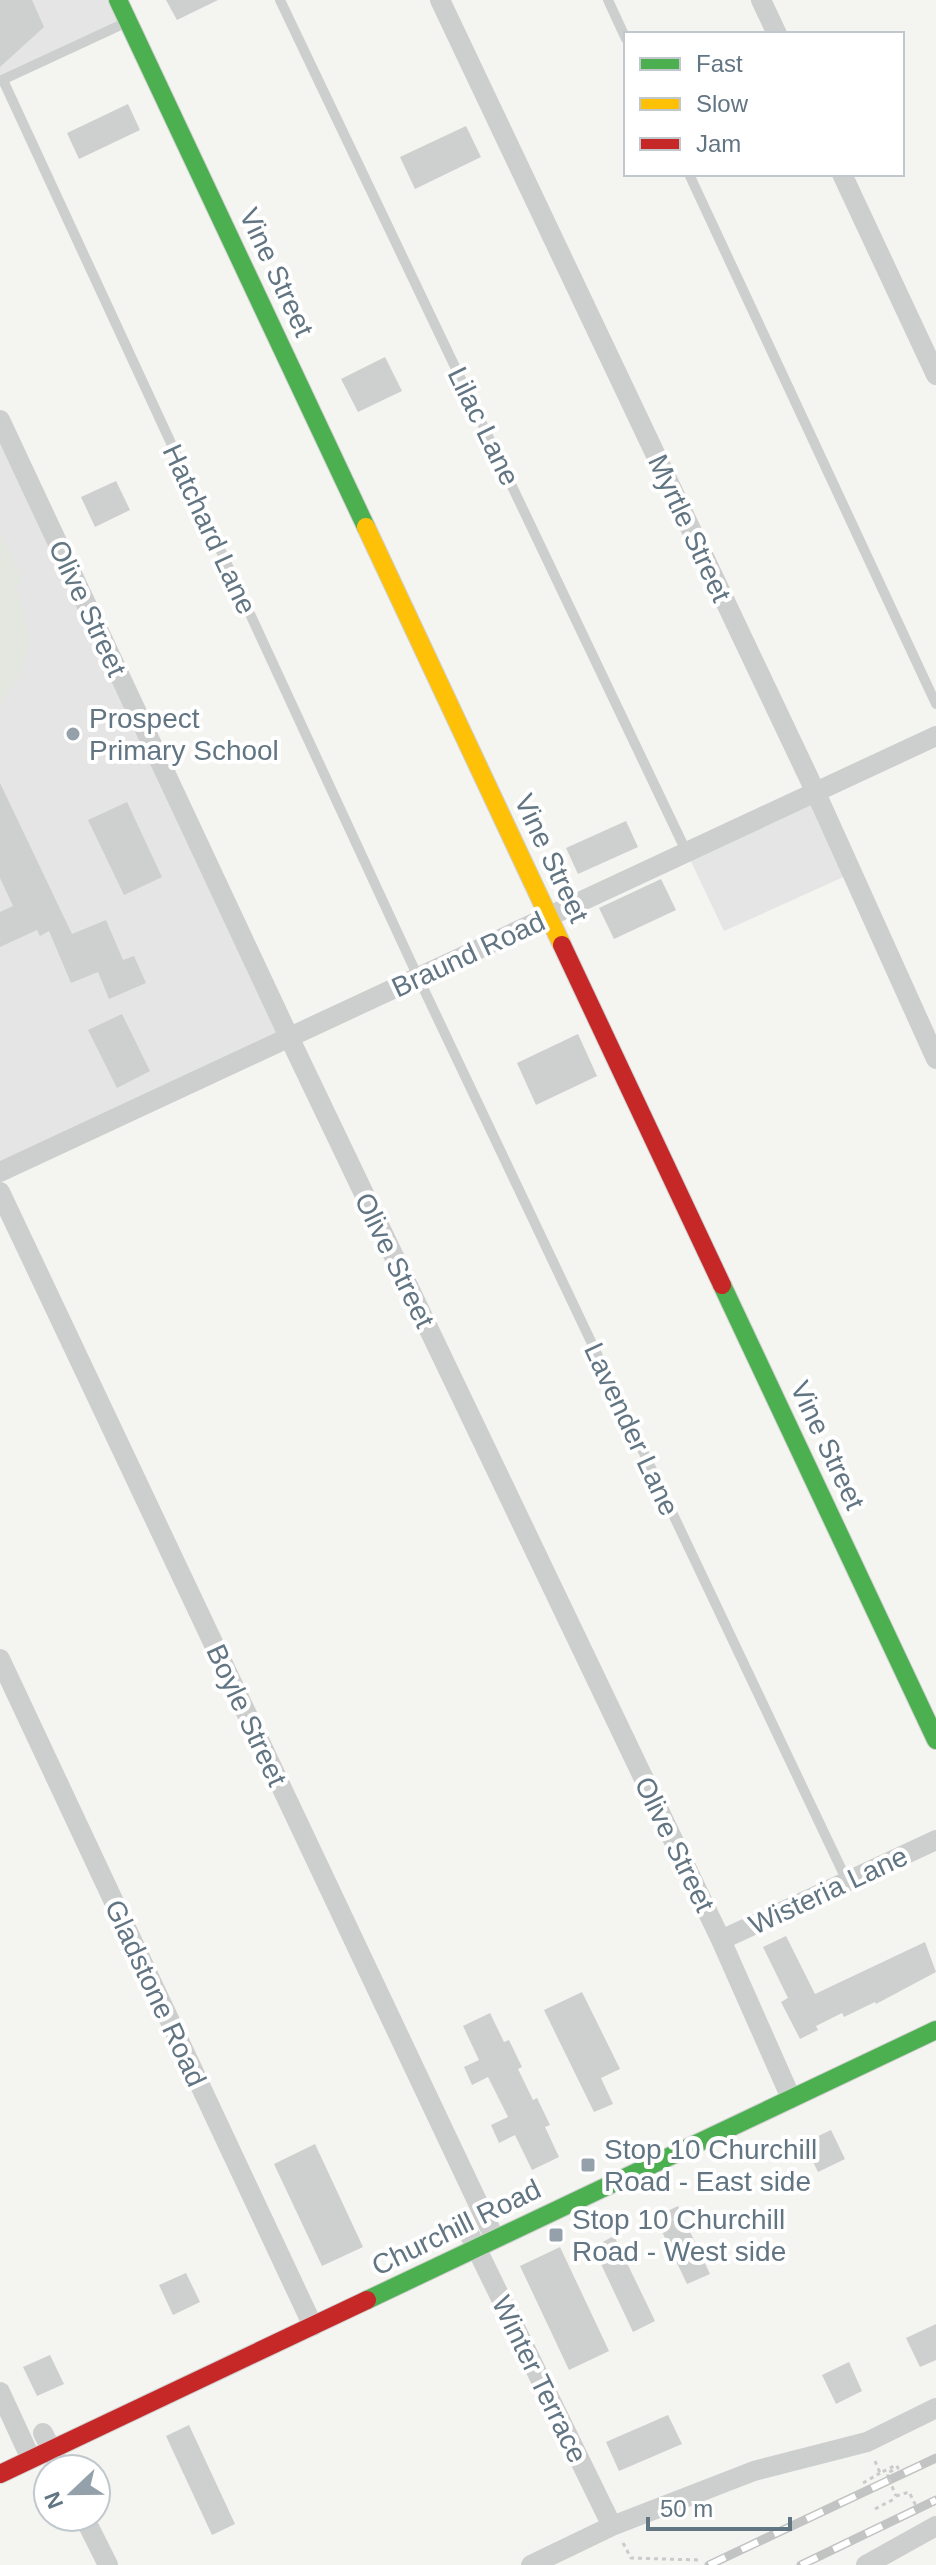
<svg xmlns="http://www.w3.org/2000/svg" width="936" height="2565" font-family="Arial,sans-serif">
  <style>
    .built { fill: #e4e5e4 }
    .green { fill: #e3e7df }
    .building { fill: #cecfcf }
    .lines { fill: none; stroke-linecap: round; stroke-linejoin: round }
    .fast-casing { stroke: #d0d1d1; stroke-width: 20 }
    .slow-casing { stroke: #d0d1d1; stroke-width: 20 }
    .jam-casing { stroke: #d0d1d1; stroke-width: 20 }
    .path { stroke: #cacbcb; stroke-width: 3; stroke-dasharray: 4 4; stroke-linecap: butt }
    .lane { stroke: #cdcece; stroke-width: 10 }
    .street { stroke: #cdcece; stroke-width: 20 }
    .fast { stroke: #4caf50; stroke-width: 18 }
    .slow { stroke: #ffc107; stroke-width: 18 }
    .jam { stroke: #c62828; stroke-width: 18 }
    .rail-casing { stroke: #c2c3c3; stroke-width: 9 }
    .rail { stroke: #fff; stroke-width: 6; stroke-dasharray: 18; stroke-linecap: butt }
    .path-bridge { stroke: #cacbcb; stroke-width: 3; stroke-dasharray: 4 4; stroke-linecap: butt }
    .poi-dot { fill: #95a1aa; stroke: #fff; stroke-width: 3 }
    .labels { text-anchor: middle; stroke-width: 8; stroke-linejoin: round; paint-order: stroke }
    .street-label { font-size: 28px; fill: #627583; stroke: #fff }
    .poi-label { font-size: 28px; fill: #627583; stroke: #fff; text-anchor: start }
  </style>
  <rect width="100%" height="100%" fill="#f4f4f1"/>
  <path class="built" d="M0,0H121L128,21L0,81Z
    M0,443L289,1037L0,1172Z
    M816,793L850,874L724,931L687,853Z"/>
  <path class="green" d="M0,532L23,583L15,587C36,639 31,661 0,707Z"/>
  <path class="building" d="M0,0H32L44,27L0,67Z
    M166,0H218L177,20Z
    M128,104L140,130L79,159L67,133Z
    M466,126L481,157L415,189L400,157Z
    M385,357L402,391L358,412L341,379Z
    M116,481L130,510L95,527L81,497Z
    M0,783L72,934L106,920L123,960L134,956L146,983L109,999L98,972L71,983L49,931L40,936L37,930L0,947V912L13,906L0,878Z
    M127,802L162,877L124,895L88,820Z
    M626,821L638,847L578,874L566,848Z
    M661,879L676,910L614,939L599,908Z
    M122,1014L150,1071L117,1088L88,1030Z
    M578,1034L597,1076L536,1105L517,1063Z
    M786,1936L815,1994L925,1942L936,1972L876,2004L875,2002L844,2017L842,2013L816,2026L818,2030L800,2039L781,2002L788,1998L763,1947Z
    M582,1992L620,2069L601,2078L613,2104L594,2112L544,2010Z
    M490,2013L504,2042L509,2040L522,2067L518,2069L533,2100L537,2098L550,2125L545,2127L559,2157L532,2170L515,2135L499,2143L491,2125L508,2117L488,2077L472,2085L464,2067L479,2060L463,2026Z
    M831,2130L845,2159L818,2172L804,2143Z
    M315,2144L363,2247L322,2266L274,2164Z
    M678,2206L710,2274L687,2284L655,2217Z
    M614,2236L655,2321L633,2332L593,2247Z
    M560,2247L609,2351L569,2370L520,2266Z
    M186,2273L200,2302L173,2315L159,2285Z
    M936,2324V2360L920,2367L906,2338Z
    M50,2355L64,2384L37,2396L23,2367Z
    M849,2362L862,2391L836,2404L822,2375Z
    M668,2415L682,2444L619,2471L606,2442Z
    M189,2425L235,2524L212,2535L166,2436Z"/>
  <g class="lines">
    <defs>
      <path id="fast" d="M118,0L366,527
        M722,1285L936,1740
        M367,2300L936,2030"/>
      <path id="slow" d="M366,527L562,945"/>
      <path id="jam" d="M562,945L722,1285
        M0,2474L367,2300"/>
    </defs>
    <use href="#fast" class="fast-casing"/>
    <use href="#slow" class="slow-casing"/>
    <use href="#jam" class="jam-casing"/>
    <path class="path" d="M875,2461L880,2473L896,2465L898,2468L887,2473L889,2479
      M863,2483L880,2473
      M896,2496L909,2492L919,2512
      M875,2509L896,2498
      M623,2543L631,2558L699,2560"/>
    <path class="lane" d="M280,0L687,853
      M608,0L626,39
      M3,80L418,977L847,1881
      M0,81L125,23
      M689,174L936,704"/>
    <path class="street" d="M440,0L816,793L936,1059
      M761,0L777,34
      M842,174L936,375
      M0,420L289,1037L721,1940L791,2098
      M0,1172L936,736
      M0,1192L495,2239
      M0,1659L313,2326
      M721,1940L936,1840
      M468,2231L612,2526
      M0,2392L31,2459
      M43,2433L61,2469
      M84,2517L108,2565
      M531,2565L612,2526L754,2471L867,2442L936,2408
      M866,2565L936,2526"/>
    <use href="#fast" class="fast"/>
    <use href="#slow" class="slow"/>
    <use href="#jam" class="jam"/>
    <defs>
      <path id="rail" d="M709,2565L936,2458
        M801,2565L936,2500"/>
    </defs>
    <use href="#rail" class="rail-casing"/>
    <use href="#rail" class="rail"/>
    <path class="path-bridge" d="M889,2479L896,2496"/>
  </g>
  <g class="poi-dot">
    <circle cx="73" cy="734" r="8"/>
    <rect x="580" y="2157" width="16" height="16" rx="4"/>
    <rect x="548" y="2227" width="16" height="16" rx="4"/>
  </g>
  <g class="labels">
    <g class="street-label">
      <text transform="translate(277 272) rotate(65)" y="10">Vine Street</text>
      <text transform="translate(484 426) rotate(64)" y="10">Lilac Lane</text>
      <text transform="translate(690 528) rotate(65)" y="10">Myrtle Street</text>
      <text transform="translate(210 529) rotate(65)" y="10">Hatchard Lane</text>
      <text transform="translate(88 608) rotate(65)" y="10">Olive Street</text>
      <text transform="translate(552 858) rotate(65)" y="10">Vine Street</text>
      <text transform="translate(468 954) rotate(-25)" y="10">Braund Road</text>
      <text transform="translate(395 1260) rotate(64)" y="10">Olive Street</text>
      <text transform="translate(632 1429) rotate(65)" y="10">Lavender Lane</text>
      <text transform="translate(828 1445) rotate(65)" y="10">Vine Street</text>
      <text transform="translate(247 1715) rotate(65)" y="10">Boyle Street</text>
      <text transform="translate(675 1844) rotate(64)" y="10">Olive Street</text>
      <text transform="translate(828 1890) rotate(-25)" y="10">Wisteria Lane</text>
      <text transform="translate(156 1993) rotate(65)" y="10">Gladstone Road</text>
      <text transform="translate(456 2227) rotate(-26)" y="10">Churchill Road</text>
      <text transform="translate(540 2379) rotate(64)" y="10">Winter Terrace</text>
    </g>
    <g class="poi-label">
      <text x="89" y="728">Prospect<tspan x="89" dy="32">Primary School</tspan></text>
      <text x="604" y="2159">Stop 10 Churchill<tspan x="604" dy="32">Road - East side</tspan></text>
      <text x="572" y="2229">Stop 10 Churchill<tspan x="572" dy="32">Road - West side</tspan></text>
    </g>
  </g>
  <rect x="624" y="32" width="280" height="144" fill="#ffffff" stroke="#c0c8cd" stroke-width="2"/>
  <rect x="640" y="58" width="40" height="12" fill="#4caf50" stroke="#c0c8cd" stroke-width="2"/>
  <text x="696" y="72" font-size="24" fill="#627583">Fast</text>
  <rect x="640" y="98" width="40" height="12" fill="#ffc107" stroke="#c0c8cd" stroke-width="2"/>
  <text x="696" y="112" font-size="24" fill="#627583">Slow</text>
  <rect x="640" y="138" width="40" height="12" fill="#c62828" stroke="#c0c8cd" stroke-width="2"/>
  <text x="696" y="152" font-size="24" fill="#627583">Jam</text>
  <g transform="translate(72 2493) rotate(248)"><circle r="38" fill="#ffffff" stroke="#c0c8cd" stroke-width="2"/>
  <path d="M0-6L14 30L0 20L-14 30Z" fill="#95a1aa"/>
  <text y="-12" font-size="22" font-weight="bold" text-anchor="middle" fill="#627583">N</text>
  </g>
  <path d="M648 2517v12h142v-12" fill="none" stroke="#627583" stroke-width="4"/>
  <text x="660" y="2517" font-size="24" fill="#627583" stroke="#ffffff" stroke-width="6" paint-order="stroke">50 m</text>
</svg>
